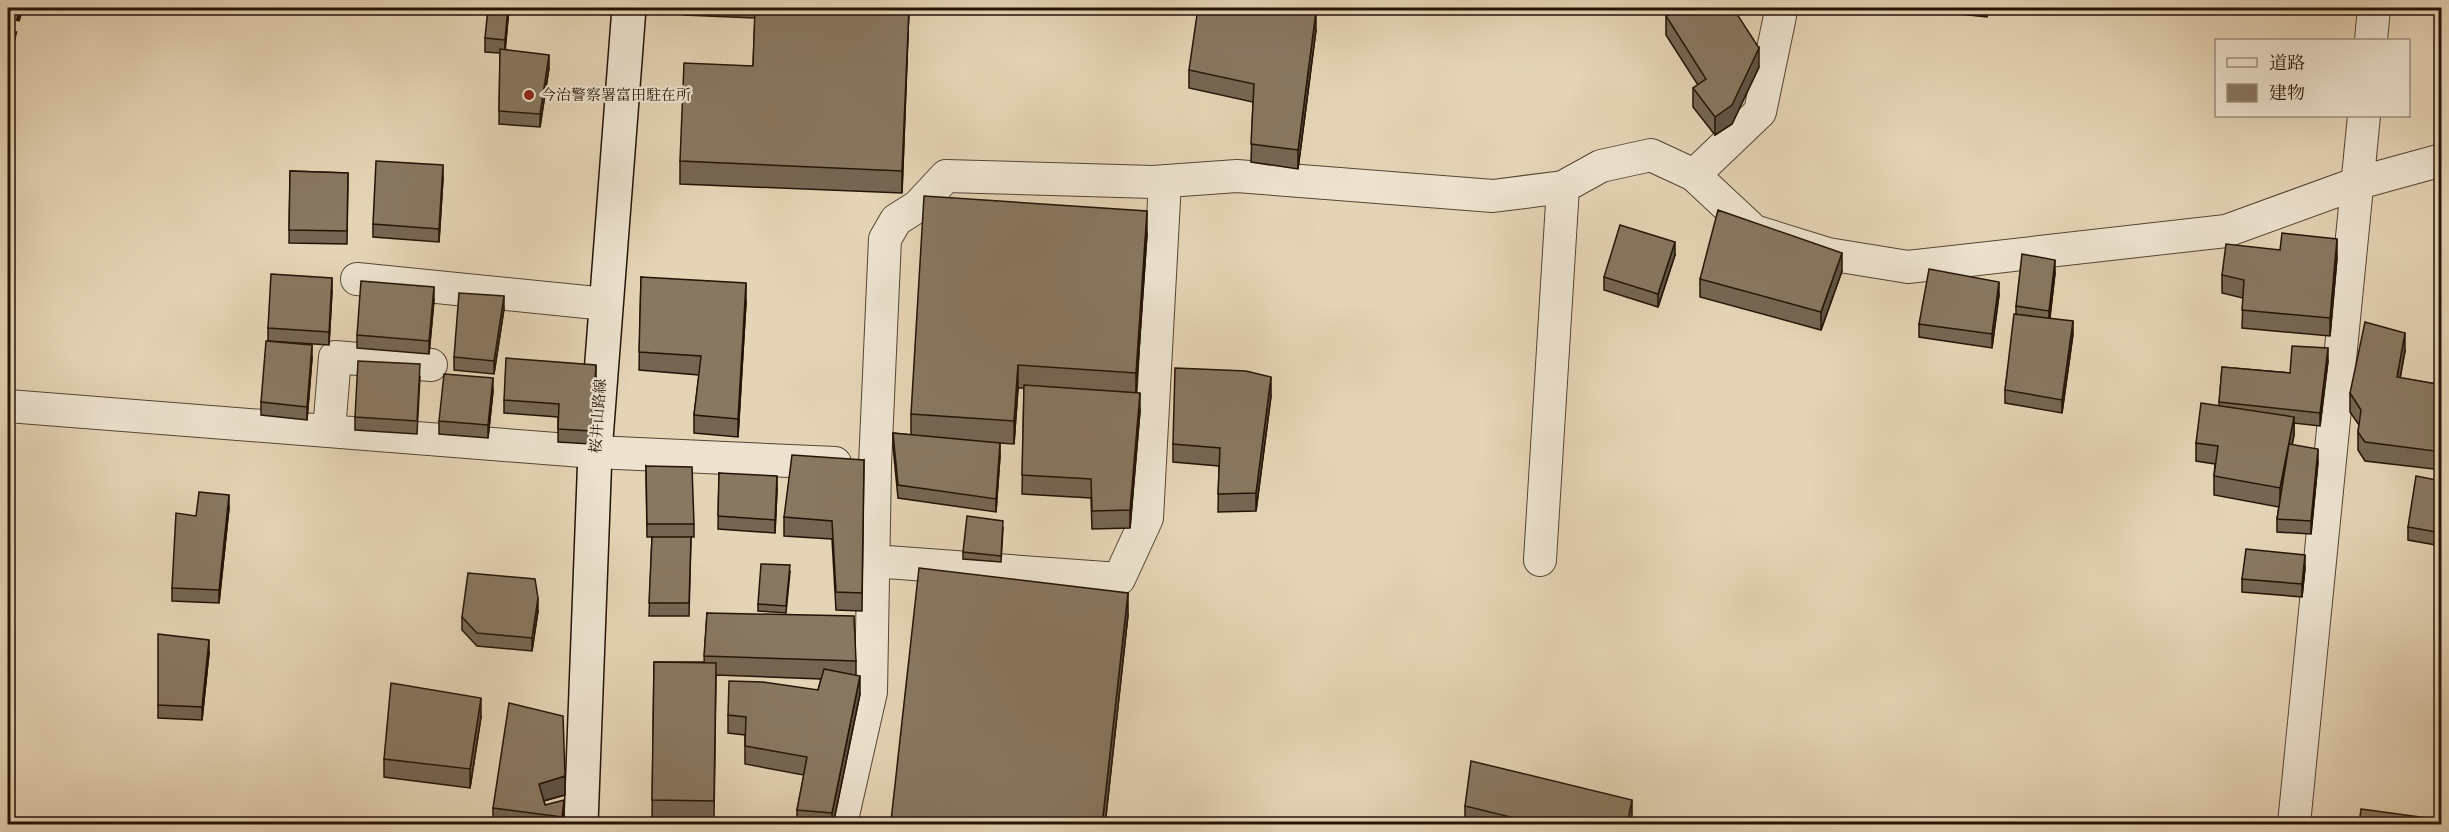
<svg xmlns="http://www.w3.org/2000/svg" width="2449" height="832" font-family="'Libre Caslon Text','Noto Serif JP',serif">
  <style>
    .lines { fill: none; stroke-linecap: round; stroke-linejoin: round }
    .street-casing { stroke: #554431; stroke-width: 34 }
    .secondary-casing { stroke: #251405; stroke-width: 36 }
    .street { stroke: #ede2cf; stroke-width: 32 }
    .secondary { stroke: #ede2cf; stroke-width: 33 }
    .rail { stroke: #251405; stroke-width: 4.5; stroke-dasharray: 10 10; stroke-linecap: butt }
    .wall { fill: #756653; stroke: #251405; stroke-width: 1.5 }
    .shaded-wall { fill: #5f5344; stroke: #251405; stroke-width: 1.5 }
    .building { fill: #887761; stroke: #251405; stroke-width: 1.5 }
    .poi-dot { fill: #8f2418; stroke: #ede2cf; stroke-width: 2 }
    .labels { text-anchor: middle; stroke-width: 4.5; stroke-linejoin: round; paint-order: stroke }
    .poi-label { font-size: 15px; fill: #251405; stroke: #ede2cf; text-anchor: start }
    .street-label { font-size: 15px; fill: #251405; stroke: #ede2cf }
  </style>
  <rect width="100%" height="100%" fill="#e4d3b5"/>
  <filter id="stains"><feTurbulence type="fractalNoise" baseFrequency=".00333" numOctaves="4"/><feColorMatrix values="0 0 0 0 .2 0 0 0 0 .09 0 0 0 0 .02 0 0 0 .5 -.17"/></filter>
  <radialGradient id="worn" r=".72"><stop offset=".6" stop-color="#630" stop-opacity="0"/><stop offset="1" stop-color="#630" stop-opacity=".3"/></radialGradient>
  <g class="lines">
    <defs>
      <path id="street" d="M2371,40L2374,8
        M1694,175L1760,112L1780,16L1779,8
        M357,279L606,304
        M8,406L595,452L835,463
        M329,431L335,357L431,365
        M1540,560L1563,187
        M873,561L1119,579L1147,518L1165,181
        M841,824L871,692L875,465L885,239L896,220L918,206L946,176L1153,182L1237,176L1493,196L1563,187L1601,166L1651,155L1694,175L1754,231L1828,254L1908,267L2226,231L2358,183L2442,160
        M2294,824L2364,116"/>
      <path id="secondary" d="M581,824L595,452L629,8"/>
    </defs>
    <use href="#street" class="street-casing"/>
    <use href="#secondary" class="secondary-casing"/>
    <use href="#street" class="street"/>
    <use href="#secondary" class="secondary"/>
    <path class="rail" d="M8,60L21,8"/>
  </g>
  <path class="wall" d="M509,8L505,49L549,68L540,127L499,124L500,53L485,52V38Z
    M684,8H909L902,193L680,184V161L753,66L755,18L684,15Z
    M1911,8H1989L1987,17L1911,9Z
    M1666,16L1759,67L1732,124L1715,135L1693,107V88L1698,85L1666,35Z
    M1316,30L1298,169L1251,162L1253,102L1189,88V70Z
    M290,171L348,173L347,244L289,243Z
    M443,178L439,242L373,237V224Z
    M1147,234L1136,393L1140,411L1130,528L1092,529L1091,498L1022,494L1024,388H1018L1014,444L999,443L1000,456L996,512L898,498L893,446V433L911,435V414Z
    M1675,255L1658,307L1604,290V277Z
    M2337,258L2330,336L2242,328L2243,298L2222,293V275Z
    M1842,271L1821,330L1700,297V279Z
    M2055,273L2050,318L2073,334L2062,413L2005,403V390L2016,315V306Z
    M641,277L746,302L738,437L694,433V415L699,375L639,370Z
    M332,291L329,345L268,341V328Z
    M1999,295L1992,348L1919,337V324Z
    M434,300L429,354L357,348V335Z
    M504,309L494,374L454,370V357Z
    M2405,351L2400,378L2442,385V470L2365,461L2358,450V432L2359,425L2350,412V393Z
    M312,358L307,420L261,415V402Z
    M2328,361L2320,426L2294,423V435L2292,445L2318,462L2311,534L2277,532V519L2279,507L2214,495V476L2215,464L2196,461V443L2219,406L2222,367L2290,373Z
    M420,377L417,434L355,430V417Z
    M596,378L591,444L558,442V417L504,413V400Z
    M493,391L488,438L439,434V421Z
    M1271,396L1256,511L1218,512L1219,466L1173,462V444Z
    M864,460L862,611L836,610L832,539L784,536V517Z
    M646,466L694,524V537H691L689,616H649L652,537H647Z
    M719,473L777,489L775,533L718,529Z
    M2442,481V546L2408,540V527Z
    M229,508L219,603L172,601V588L196,516Z
    M1003,528L1001,562L963,559V552Z
    M2305,568L2302,597L2242,592V579Z
    M790,572L786,613L758,611V604Z
    M538,611L532,651L477,646L462,630V617Z
    M707,613L856,661V675L860,694L833,825H797V810L804,775L745,764V735L728,733V715L818,690L821,679L716,675L714,820L652,818L654,662H704Z
    M1128,615L1105,825H891V821Z
    M209,653L202,720L158,718V705Z
    M481,717L470,788L384,777V759Z
    M565,795L544,801L545,805L564,818L563,825H493V808Z
    M1465,806L1632,818L1631,825H1465Z"/>
  <path class="shaded-wall" d="M508,8H509L505,53V40Z
    M909,8L902,193V171Z
    M1316,11V30L1298,169V150Z
    M1759,48V67L1732,124L1715,135V117Z
    M549,55V68L540,127V114Z
    M443,165V178L439,242V229Z
    M1147,211V234L1136,395V373Z
    M2337,239V258L2330,336V318Z
    M1675,242V255L1658,307V294Z
    M1842,253V271L1821,330V312Z
    M2055,260V273L2049,324V311Z
    M332,278V291L329,345V332Z
    M1999,282V295L1992,348V334Z
    M746,283V302L738,437V419Z
    M434,287V300L429,354V341Z
    M504,296V309L494,374V361Z
    M2073,321V334L2062,413V400Z
    M2405,333V351L2397,395V377Z
    M312,345V358L307,420V407Z
    M2328,348V361L2320,426V413Z
    M596,365V378L591,444V431Z
    M1018,365V388L1014,444V421Z
    M1271,377V396L1256,511V493Z
    M493,378V391L488,438V425Z
    M1140,393V411L1130,528V510Z
    M2294,417V435L2280,507V488Z
    M1000,443V456L996,512V499Z
    M2318,449V462L2311,534V521Z
    M777,476V489L775,533V520Z
    M229,495V508L219,603V590Z
    M2305,555V568L2302,597V584Z
    M1128,593V615L1105,825H1102Z
    M538,598V611L532,651V638Z
    M209,640V653L202,720V707Z
    M860,676V694L833,825H832V813Z
    M481,698V717L470,788V769Z
    M565,776V795L539,802V784Z
    M564,800V818L563,825H562Z
    M1632,800V818L1631,825H1627Z"/>
  <path class="building" d="M488,8H508L505,40L485,38Z
    M755,8H909L902,171L680,161L684,63L753,66Z
    M1198,8H1303L1316,11L1298,150L1251,144L1254,84L1189,70Z
    M1680,8H1733L1759,48L1732,105L1715,117L1693,88L1706,79L1666,16Z
    M500,49L549,55L540,114L499,111Z
    M376,161L443,165L439,229L373,224Z
    M290,171L348,173L347,231L289,230Z
    M924,196L1147,211L1136,373L1018,365L1014,421L911,414Z
    M1718,210L1842,253L1821,312L1700,279Z
    M1620,225L1675,242L1658,294L1604,277Z
    M2282,233L2337,239L2330,318L2242,310L2244,280L2222,275L2226,244L2280,250Z
    M2022,254L2055,260L2049,311L2016,306Z
    M1929,269L1999,282L1992,334L1919,324Z
    M271,274L332,278L329,332L268,328Z
    M641,277L746,283L738,419L694,415L701,356L639,352Z
    M361,281L434,287L429,341L357,335Z
    M459,293L504,296L494,361L454,357Z
    M2014,314L2073,321L2062,400L2005,390Z
    M2365,322L2405,333L2397,377L2442,385V452L2365,442L2358,432L2361,410L2350,393Z
    M266,341L312,345L307,407L261,402Z
    M2292,346L2328,348L2320,413L2219,402L2222,367L2290,373Z
    M506,358L596,365L591,431L558,429L559,404L504,400Z
    M358,361L420,364L417,421L355,417Z
    M1175,368L1246,371L1271,377L1256,493L1218,494L1220,448L1173,444Z
    M444,374L493,378L488,425L439,421Z
    M1024,385L1140,393L1130,510L1092,511L1091,479L1022,475Z
    M2201,403L2294,417L2280,488L2214,476L2218,446L2196,443Z
    M893,433L1000,443L996,499L898,485Z
    M2289,444L2318,449L2311,521L2277,519Z
    M792,455L864,460L862,593L836,592L832,521L784,517Z
    M646,466L692,467L694,524H647Z
    M719,473L777,476L775,520L718,516Z
    M2416,476L2442,481V533L2408,527Z
    M199,492L229,495L219,590L172,588L176,513L196,516Z
    M967,516L1003,521L1001,556L963,552Z
    M652,537H691L689,603H649Z
    M2246,549L2305,555L2302,584L2242,579Z
    M761,564L790,565L786,606L758,604Z
    M919,568L1128,593L1102,825H920L891,821Z
    M468,573L535,579L538,598L532,638L477,633L462,617Z
    M707,613L854,616L856,661L704,656Z
    M158,634L209,640L202,707L158,705Z
    M654,662L716,663L714,801L652,800Z
    M824,669L860,676L832,813L797,810L807,757L745,746L746,717L728,715L729,681L763,682L818,690Z
    M391,683L481,698L470,769L384,759Z
    M509,703L563,716L565,776L539,784L545,805L564,800L562,817L493,808Z
    M1471,761L1632,800L1627,825H1530L1531,822L1465,806Z
    M2361,809L2442,820V825H2359Z
    M247,818L286,825H247Z"/>
  <circle class="poi-dot" cx="529" cy="95" r="6"/>
  <g class="labels">
    <g class="poi-label">
      <text x="541" y="100">今治警察署富田駐在所</text>
    </g>
    <g class="street-label">
      <text transform="translate(598 416) rotate(-86)" y="5">桜井山路線</text>
    </g>
  </g>
  <rect width="2449" height="832" fill="none" stroke="#e4d3b5" stroke-width="30"/>
  <rect x="9" y="9" width="2431" height="814" fill="none" stroke="#251405" stroke-width="3"/>
  <rect x="15" y="15" width="2419" height="802" fill="none" stroke="#251405" stroke-width="1.5"/>
  <rect x="2215" y="39" width="195" height="78" fill="#ede2cf" stroke="#9d907e" stroke-width="1.5"/>
  <rect x="2227" y="58" width="30" height="9" fill="#ede2cf" stroke="#9d907e" stroke-width="1.5"/>
  <text x="2269" y="69" font-size="18" fill="#251405">道路</text>
  <rect x="2227" y="84" width="30" height="18" fill="#887761" stroke="#9d907e" stroke-width="1.5"/>
  <text x="2269" y="99" font-size="18" fill="#251405">建物</text>
  <rect width="100%" height="100%" filter="url(#stains)"/>
  <rect width="100%" height="100%" fill="url(#worn)"/>
</svg>
